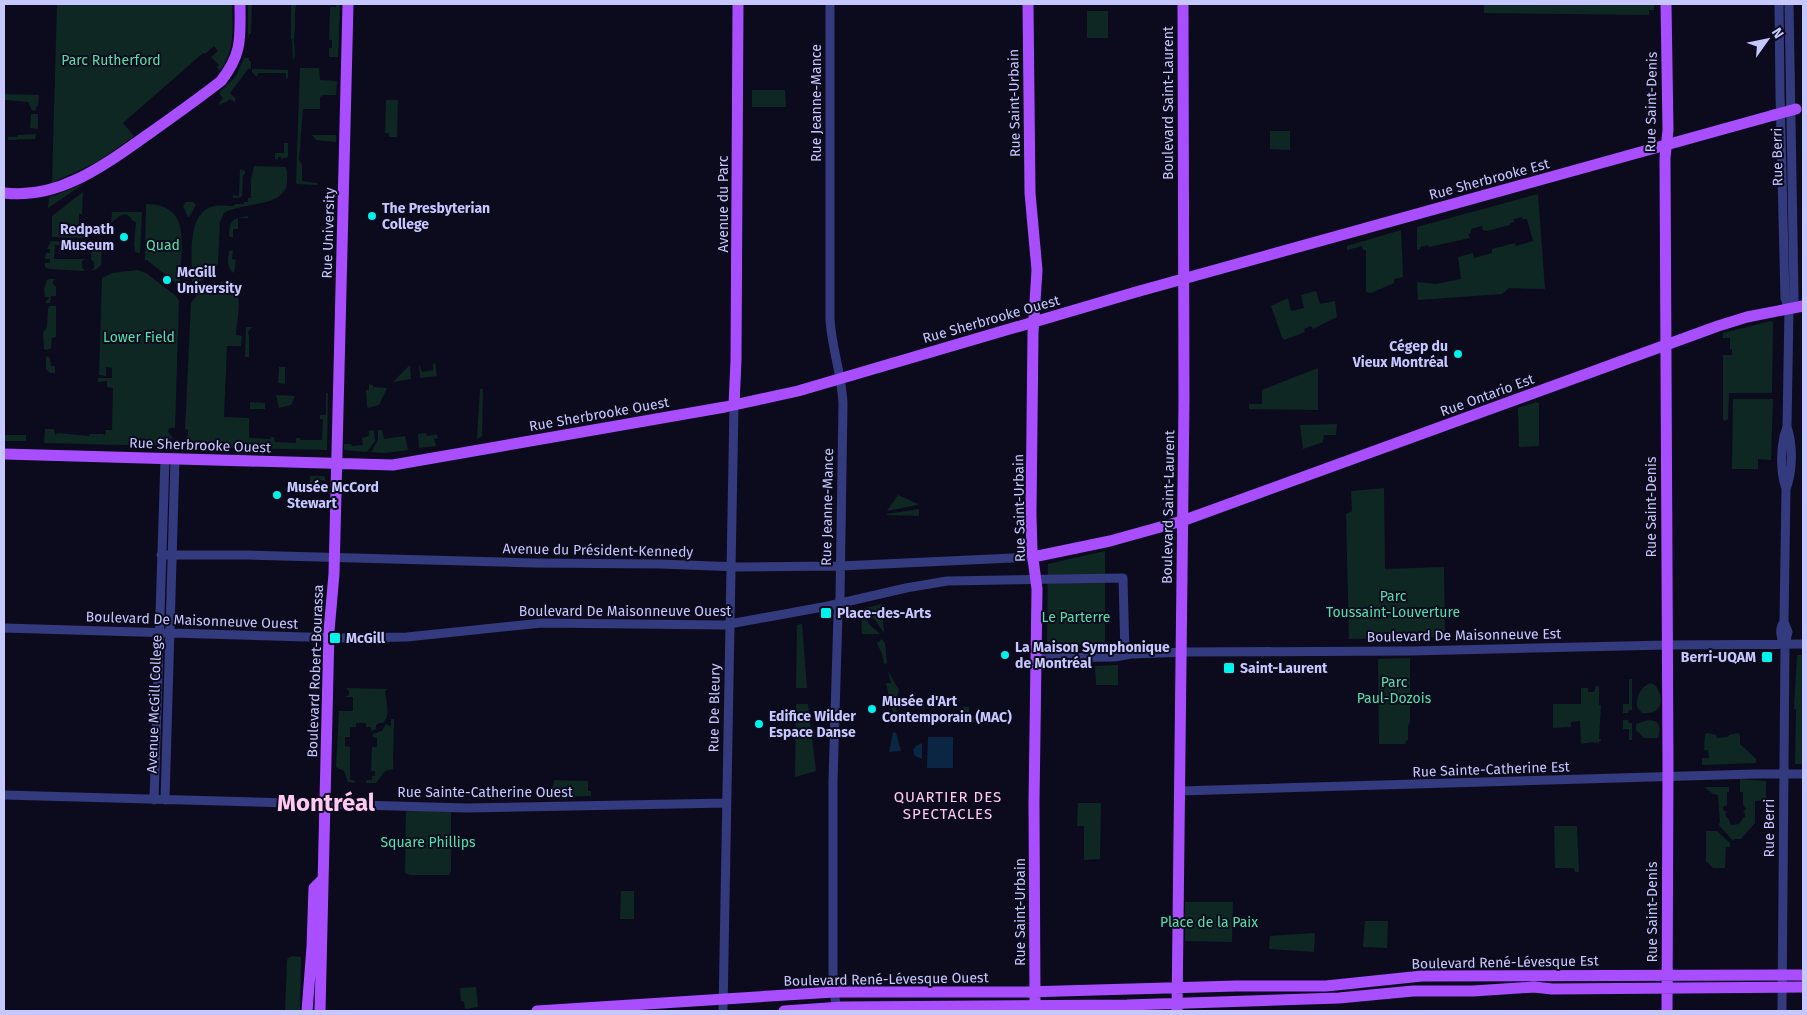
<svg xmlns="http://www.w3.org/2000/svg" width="1807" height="1015" font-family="'Fira Sans',sans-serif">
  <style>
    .green { fill: #0e2723 }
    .water { fill: #0a2642 }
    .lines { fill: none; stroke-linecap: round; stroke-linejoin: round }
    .minor { stroke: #343a7e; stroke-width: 9 }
    .major { stroke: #a84eff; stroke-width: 11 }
    .major-bridge { stroke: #a84eff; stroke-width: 11 }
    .poi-dot { fill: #00f2ed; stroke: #0c0b1d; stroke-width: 2 }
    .labels { text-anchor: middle; stroke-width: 4; stroke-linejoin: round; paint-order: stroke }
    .park-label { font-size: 14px; fill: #4fe2ac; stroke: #0c0b1d }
    .street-label { font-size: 14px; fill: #c7c7ff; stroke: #0c0b1d }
    .poi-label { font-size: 14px; font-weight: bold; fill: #c7c7ff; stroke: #0c0b1d; text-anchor: start }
    .neighbourhood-label { font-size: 15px; letter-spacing: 1px; fill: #ffc9f2; stroke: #0c0b1d }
    .town-label { font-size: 24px; font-weight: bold; fill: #ffc9f2; stroke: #0c0b1d }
  </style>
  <rect width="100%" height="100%" fill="#0c0b1d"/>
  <path class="green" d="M57,4H232C233,27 235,51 220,71L217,67L219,65L211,57L218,51L214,46L205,54L203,53L123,123L134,136L99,161L52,183Z
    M248,4H252L251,34H249L248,38Z
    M291,4H296C294,15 296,26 294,37C293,46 297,52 293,61L292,39H291Z
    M336,4H340L338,57H329V48H332V40H329L330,7H336Z
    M1480,4H1654V10H1649V15L1484,13V5Z
    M1087,11H1108V38H1087Z
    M244,58H249V61H251V69H248L230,93L236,99L234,102L230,99L226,102L218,105L223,98L219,93L236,76Z
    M300,68H319L320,80L337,81L336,95H324L320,97V109H303L299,160L302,165V181L317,183V185L298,184L296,183Z
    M252,69L288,70V78L286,79V73H258L257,77L252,72Z
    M752,90H785L786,107H752Z
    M4,94L37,95H39L38,106L36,107V111L32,110L28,102L6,100L4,102V113Z
    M386,100H398L397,137H389V133H385Z
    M31,114H38V129L30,128Z
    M1270,131H1290V150L1270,149Z
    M36,134L35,139L8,140V137H17L18,135Z
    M312,135H336V142L316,140Z
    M284,143H288V157L281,159V157H278V159H275V153H284Z
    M254,166L285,167C288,171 287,176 287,182C286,208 241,202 224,213L220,222L218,264L214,272L195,285L192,281C192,260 186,210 215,206C221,205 228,206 234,206L235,204H244V202H248V198H251V179Z
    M240,169L245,171V174L243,175L242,195L241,197L233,198V195L239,196Z
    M85,183L48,208L49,198Z
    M83,192L82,214H79V230L85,238L52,237V216Z
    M1538,194L1545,289L1509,288L1502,294L1418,300L1417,282L1436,284L1461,279L1458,257L1473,253L1474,258L1492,253V249L1515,243L1516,246L1533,241L1527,219H1523L1522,217L1514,219V222L1510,223V225L1487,231L1483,230L1482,226L1471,229V233L1468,234L1470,238L1429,247L1428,245L1420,247V249L1417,250V227Z
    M186,202H193L196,205L189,217H188L183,206Z
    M146,204C194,204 180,250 180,282L177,284L147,260H145Z
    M112,212H142L140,253L135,252L134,244L136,222L133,221C125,207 118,218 111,223Z
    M248,216V218H238V229H233V238L229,236C230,219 232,219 248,216Z
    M1401,230L1403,277L1394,279V283L1371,293L1366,292V250H1363L1362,246L1347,250V246Z
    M51,241L102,243L101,265L97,269L91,271L94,268V262L91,259L92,243H82L81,246L55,245L54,259H85L82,261V267L85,271L49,269L45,267V263H50V259H45L46,253H50V249H47Z
    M233,250L232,259L236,260L234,273C226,267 228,260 229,251Z
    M137,270L146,273L176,296L179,301L175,428H169L168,432L173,438L168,440L164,446L44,443L45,429H54L55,435L58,433L89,436L90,434H103L105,436L106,430H112L113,388L107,387V381L98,382V378H112V368L106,367V376L99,375L102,278L112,273Z
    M49,279H56L53,281V284L56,287V296H51L50,303H46V300H48L49,297H45L44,289L47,280Z
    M221,282C247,285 237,315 236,335L242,336L241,346H227L224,417L249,418V438L270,439L271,437H274L275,442L296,443V438H300V440H322L323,419H320V415H326V393H328L327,450L194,447L193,443L186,438L188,435V430L185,429L191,303L198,294Z
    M1316,291L1320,304L1335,301L1337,317L1313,329L1311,326L1304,329L1305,332L1284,340L1282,337L1271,306L1288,298L1291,311L1304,308L1301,295Z
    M50,306H56V337L52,338L51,348L47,350L44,349L43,333L47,327L48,308Z
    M1771,321L1773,322L1772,393H1729L1728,419L1725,421L1723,419V355H1732V349H1730V338H1723V333Z
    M246,327H252L248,332L249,337V357H245Z
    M46,356L50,358L51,366H55V373H50L46,369Z
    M435,363L437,376L420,378L419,364L422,372L433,370V364Z
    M410,365L411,379L393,382Z
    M279,367H285V384L278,383Z
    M1318,368V410L1249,409V404H1262V390Z
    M369,384L373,385V387L387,388L379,405L368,408L367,406L366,390H369Z
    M480,389H483L482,436L477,439Z
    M276,395L295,396L291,405L279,408Z
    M1733,399H1773L1771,460L1758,459V469H1732Z
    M250,402L265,403V409H250Z
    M1536,402L1539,403V446L1519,447L1518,408Z
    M1337,424L1336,435H1324L1323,442L1303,449L1300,425Z
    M26,426V441H4V435H26Z
    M374,430L375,441L367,452L344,450V444H351L352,446L363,445L362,438L369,436V431Z
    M378,430H382L384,439L405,436L408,450L385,453L371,452L378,440Z
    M426,433L427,436L437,434L438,438L434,439L436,446L419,448L418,434Z
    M310,476H324L326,481L319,480L309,490Z
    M1384,488L1385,569L1444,567L1445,637L1349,639L1346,514L1352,511L1351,491Z
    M898,495L918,504L917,505L887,511Z
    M919,509V516L887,515V514Z
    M1105,551V645L1047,646L1048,564Z
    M882,604L884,633L875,620L861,609Z
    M861,613L871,626L880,634H862Z
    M802,624L807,688H796L797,625Z
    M882,639L885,643L887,663L884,664L882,654L877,643Z
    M1797,655H1803V764H1795L1796,709H1794Z
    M1410,658V722L1408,726V740L1406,741L1405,744H1379L1378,659Z
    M1118,665V685H1096L1095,666Z
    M888,671L899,690L896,700L897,716L894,718L886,683H891Z
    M1629,679H1632V710H1629L1628,713H1623V704H1629Z
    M1651,683L1656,686C1665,700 1662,715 1642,713L1637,707C1636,697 1640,687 1651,683Z
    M1596,686H1599V705H1601L1599,739H1601V741H1599V743L1592,742L1581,744L1580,721L1571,722V727L1553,728V704H1581V688H1588V692H1594Z
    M346,688L388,689L385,691C386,701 391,715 383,723H380L376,725V729L371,731V727H366V723H356V727H350V737H345V746L350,747V780H354L355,783L348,782L344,771L336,767L339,711H353V697H345L349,695V691Z
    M796,704H808L816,771L795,777Z
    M963,707H969V717L986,718V722H963Z
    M391,719H394L393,769L385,771L376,783H366V780H372V776H375V771H371L372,747H377V738L373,737V734L382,731L386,724L389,726L391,725Z
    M1623,720H1628L1629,723H1632V740H1629V729H1623Z
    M1648,720C1661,720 1661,728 1658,738H1644L1636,730V724Z
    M1707,733L1716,735L1717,738L1728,737L1729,735L1738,733L1740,736V744L1756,759V763L1702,765V758H1709L1708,750H1704L1705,735Z
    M1740,779L1766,781V800L1755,801V823L1741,839H1734L1733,841L1718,824L1720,823L1718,795L1713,794L1704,787H1729V792H1727V805L1723,807V810L1727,812L1725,813L1726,817L1728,818L1731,825L1739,824L1743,818L1745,817V813L1743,812L1746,809L1743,804V792H1740Z
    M554,780L588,781V791H591V796L551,797Z
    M1078,803H1101L1100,859L1084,860V826H1077Z
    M406,810L451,812V871L449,875H410L405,873Z
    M1554,826H1577L1579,872H1575L1574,868H1555Z
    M1706,831H1717L1730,843V847H1726L1725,868H1713L1706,861Z
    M621,891H634V919H620Z
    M1185,902H1233L1232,942L1185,941Z
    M1365,921H1388L1387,948L1363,947Z
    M1315,933L1314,952L1269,949L1270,936Z
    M292,956L301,957L300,1011H285L287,961L288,958Z
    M476,987L478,1007L465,1009L464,1002L461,1001L460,988Z"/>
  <path class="water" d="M893,732L896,733L901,751L889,752Z
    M928,737H953V768H927Z
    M922,743V759L915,756L913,750L916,746Z"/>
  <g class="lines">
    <path class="minor" d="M830,4V320C832,349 842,376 843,404L840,597L838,614L833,781V985L837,1011
      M1779,4L1780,95L1785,298L1789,308L1787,427C1780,445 1780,471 1786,489L1784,622C1779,629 1780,638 1785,644
      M1789,4L1794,295V299L1789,308
      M1786,489C1793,471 1793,445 1787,427
      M161,555H248L535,563L660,564L740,567L840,566L1033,557
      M4,628L340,638L407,637L542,623L724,625L828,606L906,588L947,581L1123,578L1125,655
      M1037,658L1115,657L1131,654L1188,652L1412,651L1667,645L1803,644
      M1180,791L1754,774H1803
      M4,795L466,808L727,803
      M154,800L165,459
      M165,800L175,459
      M723,1011L734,405
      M1782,1011L1785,644L1788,632L1784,622"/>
    <path class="major" d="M1028,4L1030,193L1037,270L1033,333L1031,515L1032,551L1037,589L1034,803L1035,1000
      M1666,4L1668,130L1665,158L1668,767L1667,1011
      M4,193C60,200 106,164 150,133C174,116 198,99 221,81C243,53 240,37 240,4
      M734,405L736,360L738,4
      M4,454L393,465L725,407L798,391L1136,292L1774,115
      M1033,557L1110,541L1182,521L1718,326L1747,317L1803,306
      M307,1011L312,947L314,888L323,879
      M320,1011L329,631L334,574L348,4
      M537,1011L834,992H1026L1236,986H1326L1422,976L1803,975
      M784,1011L842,1007L1127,1005L1339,998L1413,991H1473L1534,987L1552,989L1803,987
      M1177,1011L1184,401L1183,4"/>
    <path class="major-bridge" d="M1774,115L1796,109"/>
  </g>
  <g class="poi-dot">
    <circle cx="372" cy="216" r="5"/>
    <circle cx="124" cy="237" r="5"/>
    <circle cx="167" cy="280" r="5"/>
    <circle cx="1458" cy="354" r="5"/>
    <circle cx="277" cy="495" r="5"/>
    <rect x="820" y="607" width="12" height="12" rx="2.5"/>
    <rect x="329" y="632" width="12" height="12" rx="2.5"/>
    <circle cx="1005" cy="655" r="5"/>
    <rect x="1761" y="651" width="12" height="12" rx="2.5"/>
    <rect x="1223" y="662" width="12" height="12" rx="2.5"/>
    <circle cx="872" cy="709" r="5"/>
    <circle cx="759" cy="724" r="5"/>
  </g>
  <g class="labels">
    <g class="park-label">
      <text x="111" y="65">Parc Rutherford</text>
      <text x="163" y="250">Quad</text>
      <text x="139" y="342">Lower Field</text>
      <text x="1393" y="601">Parc<tspan x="1393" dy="16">Toussaint-Louverture</tspan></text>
      <text x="1076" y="622">Le Parterre</text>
      <text x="1394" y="687">Parc<tspan x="1394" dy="16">Paul-Dozois</tspan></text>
      <text x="428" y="847">Square Phillips</text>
      <text x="1209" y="927">Place de la Paix</text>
    </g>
    <g class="street-label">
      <text transform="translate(1651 102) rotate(-89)" y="5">Rue Saint-Denis</text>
      <text transform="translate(816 103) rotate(-90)" y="5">Rue Jeanne-Mance</text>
      <text transform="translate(1014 103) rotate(-91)" y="5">Rue Saint-Urbain</text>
      <text transform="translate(1168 103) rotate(-90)" y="5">Boulevard Saint-Laurent</text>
      <text transform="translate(1777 157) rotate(-91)" y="5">Rue Berri</text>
      <text transform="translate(1489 179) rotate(-15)" y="5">Rue Sherbrooke Est</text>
      <text transform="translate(723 204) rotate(-90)" y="5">Avenue du Parc</text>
      <text transform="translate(328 233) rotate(-88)" y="5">Rue University</text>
      <text transform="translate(991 319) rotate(-16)" y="5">Rue Sherbrooke Ouest</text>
      <text transform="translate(1487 395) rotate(-20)" y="5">Rue Ontario Est</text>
      <text transform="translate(599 414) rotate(-10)" y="5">Rue Sherbrooke Ouest</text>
      <text transform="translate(200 445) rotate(2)" y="5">Rue Sherbrooke Ouest</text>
      <text transform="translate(827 507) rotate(-89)" y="5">Rue Jeanne-Mance</text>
      <text transform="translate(1168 507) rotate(-89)" y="5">Boulevard Saint-Laurent</text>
      <text transform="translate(1651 507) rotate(-90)" y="5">Rue Saint-Denis</text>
      <text transform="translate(1019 508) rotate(-91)" y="5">Rue Saint-Urbain</text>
      <text transform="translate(598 550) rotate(1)" y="5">Avenue du Président-Kennedy</text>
      <text x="625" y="616">Boulevard De Maisonneuve Ouest</text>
      <text transform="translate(192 620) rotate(2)" y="5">Boulevard De Maisonneuve Ouest</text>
      <text transform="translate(1464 635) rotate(-1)" y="5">Boulevard De Maisonneuve Est</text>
      <text transform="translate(315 671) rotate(-88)" y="5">Boulevard Robert-Bourassa</text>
      <text transform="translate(154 704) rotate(-88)" y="5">Avenue McGill College</text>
      <text transform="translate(714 708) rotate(-89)" y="5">Rue De Bleury</text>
      <text transform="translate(1491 769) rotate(-2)" y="5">Rue Sainte-Catherine Est</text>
      <text x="485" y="797">Rue Sainte-Catherine Ouest</text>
      <text transform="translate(1769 828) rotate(-90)" y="5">Rue Berri</text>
      <text transform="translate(1020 912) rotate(-90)" y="5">Rue Saint-Urbain</text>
      <text transform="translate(1652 912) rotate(-90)" y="5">Rue Saint-Denis</text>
      <text transform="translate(1505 962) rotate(-1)" y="5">Boulevard René-Lévesque Est</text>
      <text transform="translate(886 979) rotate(-1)" y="5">Boulevard René-Lévesque Ouest</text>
    </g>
    <g class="poi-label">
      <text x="382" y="213">The Presbyterian<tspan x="382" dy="16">College</tspan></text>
      <text x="114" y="234" text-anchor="end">Redpath<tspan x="114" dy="16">Museum</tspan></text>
      <text x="177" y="277">McGill<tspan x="177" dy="16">University</tspan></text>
      <text x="1448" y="351" text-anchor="end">Cégep du<tspan x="1448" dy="16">Vieux Montréal</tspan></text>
      <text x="287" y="492">Musée McCord<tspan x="287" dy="16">Stewart</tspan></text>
      <text x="837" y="618">Place-des-Arts</text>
      <text x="346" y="643">McGill</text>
      <text x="1015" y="652">La Maison Symphonique<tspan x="1015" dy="16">de Montréal</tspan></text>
      <text x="1756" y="662" text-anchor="end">Berri-UQAM</text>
      <text x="1240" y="673">Saint-Laurent</text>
      <text x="882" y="706">Musée d'Art<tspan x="882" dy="16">Contemporain (MAC)</tspan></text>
      <text x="769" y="721">Edifice Wilder<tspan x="769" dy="16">Espace Danse</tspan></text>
    </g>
    <g class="neighbourhood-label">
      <text x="948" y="802">QUARTIER DES<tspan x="948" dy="17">SPECTACLES</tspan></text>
    </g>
    <g class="town-label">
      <text x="326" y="811">Montréal</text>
    </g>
  </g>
  <rect width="1807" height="1015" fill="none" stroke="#c7c7ff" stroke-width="10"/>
  <g transform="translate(1767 40) rotate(57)" stroke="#0c0b1d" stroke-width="4" paint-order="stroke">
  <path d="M0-4L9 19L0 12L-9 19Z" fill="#c7c7ff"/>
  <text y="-8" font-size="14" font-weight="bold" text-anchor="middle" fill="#c7c7ff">N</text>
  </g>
</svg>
